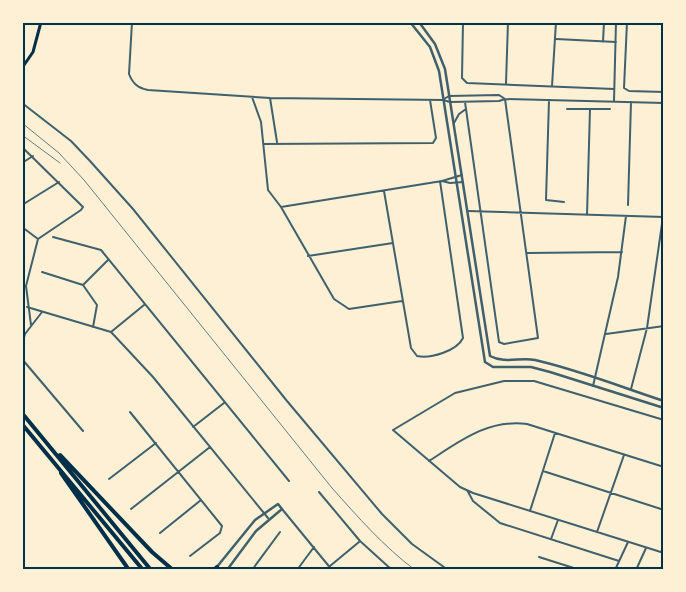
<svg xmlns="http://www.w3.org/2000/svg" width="686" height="592" font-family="'Open Sans',sans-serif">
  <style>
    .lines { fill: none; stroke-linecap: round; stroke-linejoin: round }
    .minor { stroke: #3f606c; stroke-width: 2 }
    .tertiary { stroke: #3f606c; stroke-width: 2.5 }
    .primary { stroke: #003049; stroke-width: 3 }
    .trunk { stroke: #003049; stroke-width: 4 }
    .rail { stroke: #657d81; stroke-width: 1 }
    .neatline { fill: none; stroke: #003049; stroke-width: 2 }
  </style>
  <rect width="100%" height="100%" fill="#fdf0d5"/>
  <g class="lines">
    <path class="minor" d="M132,22L129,74C133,84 138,88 148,90L270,98L443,100L450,102L499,101L505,99L664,103
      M463,22L462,78L467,83L614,89
      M627,22L624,88L629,91L664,92
      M556,39L616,42
      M603,42L604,22
      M506,83L508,22
      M552,86L556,22
      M252,97L261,122L268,190L281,207L334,299L349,309L402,301
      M270,98L277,142
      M444,99L449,96L499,95L505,99
      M549,100L546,200L564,202
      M614,101L616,22
      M465,102L499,342L504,344L538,338L505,99
      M22,103L71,141L90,161L133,209L287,401L382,514L412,544L448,570
      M567,109H610
      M454,123L459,114L466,109
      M263,144L433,143L436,138L430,100
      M22,147L83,207L81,210L38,239L26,286L31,325
      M22,163L33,156
      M462,175L442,181L450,183L463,182
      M384,191L411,348L417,356C430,359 457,351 463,338L440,181
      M22,205L59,182
      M628,205L631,102
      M281,207L442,181
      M468,211L664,217
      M587,215L590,109
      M22,227L38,239
      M53,237L101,250L289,481
      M527,253L622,252
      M308,256L393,243
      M42,272L83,285L97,305L93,327
      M83,285L108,260
      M27,307L111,332L153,377L268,518
      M111,332L144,305
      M606,334L664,326
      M22,344L25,334L42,312
      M22,359L83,431
      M593,386L618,277L626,216
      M631,389L647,328L663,217
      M130,412L222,526L220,533L190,556
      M664,420L534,381H504L455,393L393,430L460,487L473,493L664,553
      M193,427L224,403
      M429,461C460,441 488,419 527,424L664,467
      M543,471L664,510
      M109,479L156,443
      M467,490L473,501L500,523L619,561
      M319,492L360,541L392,570
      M131,509L210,447
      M282,509L332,570
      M530,511L555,433
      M597,532L624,455
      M160,533L201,500
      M551,539L558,520
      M539,557L580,570
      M330,566L359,542
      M252,570L280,532
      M297,570L314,547
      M615,570L628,542
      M636,570L646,548
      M660,570L664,563"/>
    <path class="tertiary" d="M410,22L430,47L439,71L485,362L493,367H531L550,372L664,408
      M419,22L435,44L445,69L490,356C505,364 520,357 535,360C579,370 621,387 664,401
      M216,568L255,520L278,504L282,509L256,531L227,570"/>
    <path class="primary" d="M22,68L33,52L41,22"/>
    <path class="trunk" d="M22,413L151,570
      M22,424L143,570
      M60,455L152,552L173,570
      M61,473L129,570
      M214,570L217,567"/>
    <path class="rail" d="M22,123L59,153L84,180L332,488C358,517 383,546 415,570
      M22,135L60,163"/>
  </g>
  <rect width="686" height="592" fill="none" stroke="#fdf0d5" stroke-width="48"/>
  <rect x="24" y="24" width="638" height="544" class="neatline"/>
</svg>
